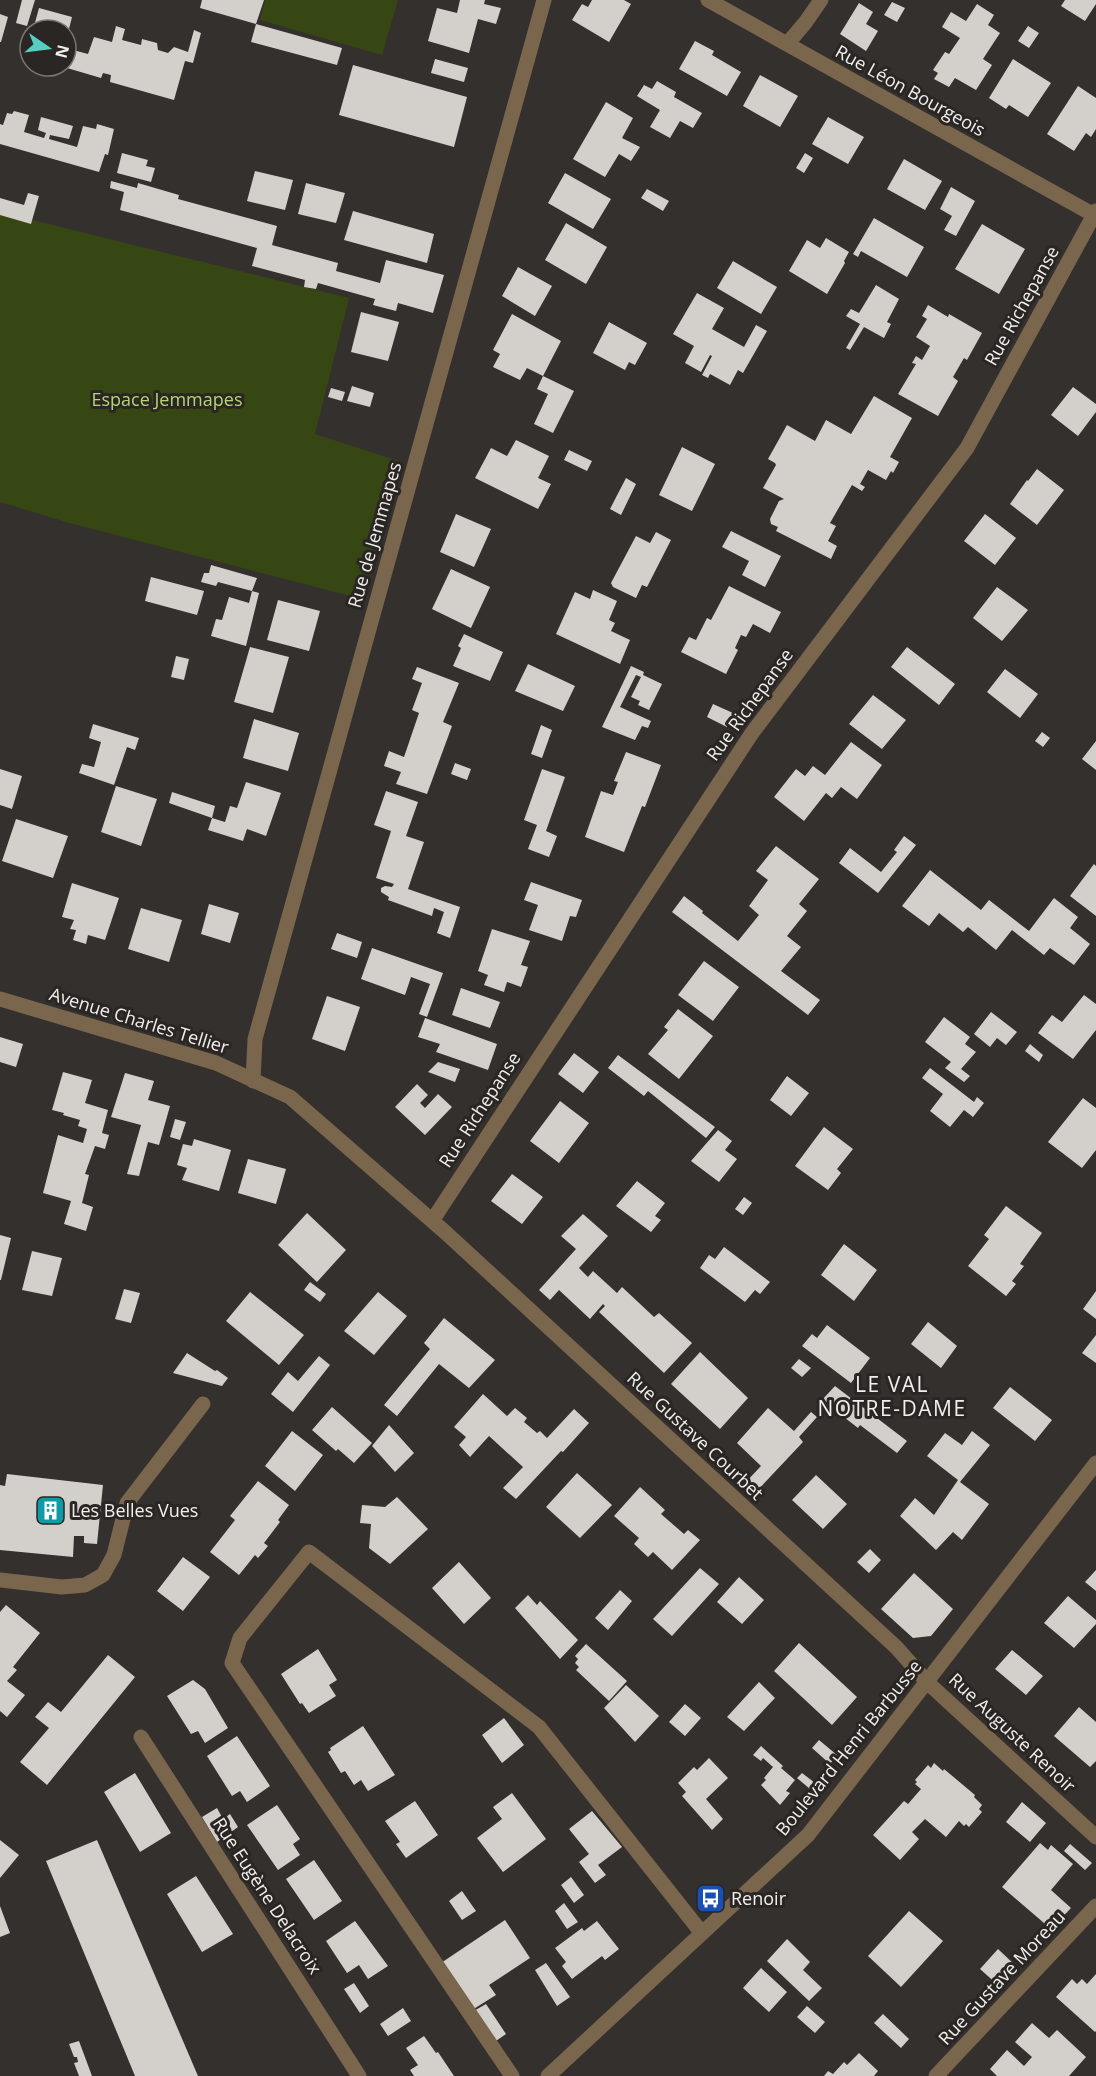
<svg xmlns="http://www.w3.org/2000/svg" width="1096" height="2076" font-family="'Open Sans',sans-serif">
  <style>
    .green { fill: #374713 }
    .building { fill: #d3cfcb }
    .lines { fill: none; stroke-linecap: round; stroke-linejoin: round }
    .minor { stroke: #7a664d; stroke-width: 15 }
    .labels { text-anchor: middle; stroke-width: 6; stroke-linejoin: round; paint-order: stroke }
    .street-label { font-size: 18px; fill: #f1efed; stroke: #2a2623 }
    .park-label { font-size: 18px; fill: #b4d572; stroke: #2a2623 }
    .poi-label { font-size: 18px; fill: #f1efed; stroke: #2a2623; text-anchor: start }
    .quarter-label { font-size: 21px; letter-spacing: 1.5px; fill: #f1efed; stroke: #2a2623 }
  </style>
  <rect width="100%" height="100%" fill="#34302d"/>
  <path class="green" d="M265,0H398L382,55L260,20Z
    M0,212L349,298L315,434L399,461L358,598L66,522L0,502Z"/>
  <path class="building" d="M22,0H35L27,26L16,23Z
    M202,0H264L256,24L200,8Z
    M460,0H485L484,4L501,8L496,24L478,19L469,53L428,41L437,8L457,13Z
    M592,0H624L631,4L609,42L572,20L582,4L588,7Z
    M1065,0H1096V4L1085,21L1061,6Z
    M892,2L905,8L897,22L884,15Z
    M859,3L873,12L866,24L878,31L866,51L840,34Z
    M977,4L994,15L988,25L1000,33L983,59L992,65L976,90L955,78L949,87L934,79L938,73L933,70L945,52L949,54L960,38L942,27L951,12L966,21Z
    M39,8L72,17L67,37L66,30H33Z
    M0,14L8,17L1,42H0Z
    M256,24L342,48L337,65L251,42Z
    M116,26L125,29L122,40L141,45L142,39L157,43L158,50L168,53L174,47L188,52L194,30L201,33L193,63L185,61L174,100L110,82L111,75L103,73L101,78L67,68L73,50L88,54L94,37L112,42Z
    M1028,26L1039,33L1029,48L1018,41Z
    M695,41L714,51L712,55L741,72L727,96L679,69Z
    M435,59L468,68L464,82L431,73Z
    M1013,59L1051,83L1028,117L1009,105L1006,109L989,98Z
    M353,65L467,97L454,147L339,115Z
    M760,75L798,96L780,127L743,106Z
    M657,81L676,92L674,97L702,113L693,128L680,121L670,138L650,127L660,110L637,96L644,85L652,89Z
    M1078,86L1096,98V129L1091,137L1086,133L1074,151L1047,134Z
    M606,102L633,118L622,138L640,147L631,161L619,154L605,177L573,159Z
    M14,111L29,115L24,132L44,138L46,133L38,130L41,117L73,126L69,139L50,135L49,139L77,147L83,126L96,129L97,124L114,129L108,155L105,154L99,172L0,144V124L3,125L7,113L12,114Z
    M828,117L864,137L848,164L812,144Z
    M122,153L148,160L146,166L155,168L151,182L117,173Z
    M805,153L813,158L804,173L796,168Z
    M904,159L942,181L925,210L887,189Z
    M255,171L293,180L285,210L247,201Z
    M565,173L611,199L593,229L548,203Z
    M111,181L137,188L138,183L179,195L178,199L277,226L272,245L338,263L336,271L380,283L386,260L444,275L433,313L398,303L396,311L373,305L375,299L318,283L316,289L304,287L305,280L252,266L257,248L120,210L124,192L110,188Z
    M306,183L345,193L336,223L298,214Z
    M951,187L975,201L956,236L944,230L952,216L940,209Z
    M647,189L669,201L663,211L641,198Z
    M28,193L39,196L31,224L0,215V198L24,205Z
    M353,211L434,234L427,263L344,240Z
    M874,218L924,247L907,277L861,251L858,257L853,254Z
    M566,223L607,247L586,284L545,260Z
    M982,224L1025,249L999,294L955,269Z
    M826,238L849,252L844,261L845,263L827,294L789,271L807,240L820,248Z
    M733,261L777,287L761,314L717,288Z
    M518,267L552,286L535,316L502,296Z
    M876,285L899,299L887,322L891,324L884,338L864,327L850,350L846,348L860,324L846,316L851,309L859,313Z
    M697,293L724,308L712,329L744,347L756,325L767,331L743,373L738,370L730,385L710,374L708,378L702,375L712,356L710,355L701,372L685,363L694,346L673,334Z
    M928,305L948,317L949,314L982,333L967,360L964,358L953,377L958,381L938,416L898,394L916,364L912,363L916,356L922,360L930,346L916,337L927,319L922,316Z
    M361,312L399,322L388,361L351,352Z
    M512,314L561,341L543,376L527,368L520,380L493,367L500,354L493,350Z
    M609,322L647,343L635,365L629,362L625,370L593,353Z
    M543,376L574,391L553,433L534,424L548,394L537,389Z
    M352,386L374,393L370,407L347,401Z
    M1073,387L1096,404V412L1078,436L1051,415Z
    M331,388L345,392L342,401L328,397Z
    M874,396L912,418L890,457L899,462L893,473L891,471L886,480L868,470L860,484L865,487L862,491L852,485L830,523L836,526L828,541L837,546L831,559L776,531L778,527L771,524L770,519L779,501L784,499L763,488L776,465L775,463L768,459L787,425L815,441L826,420L851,434Z
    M516,440L549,456L538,478L551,484L538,509L475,478L491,448L507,456Z
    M682,447L715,464L692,511L659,495Z
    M569,450L592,461L587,471L564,460Z
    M1037,469L1064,490L1037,525L1010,504L1027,480L1028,481Z
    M626,478L636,484L621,515L610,509Z
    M456,514L491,529L474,567L440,552Z
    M985,514L1016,538L995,565L964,541Z
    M731,531L781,556L765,587L742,575L749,561L722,547Z
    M656,532L671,540L647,587L642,585L636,598L613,587L611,583L636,536L650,543Z
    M211,565L257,578L252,591L218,582L216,586L201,582L204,573H209Z
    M451,569L490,587L471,628L432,609Z
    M151,577L204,591L197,615L145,601Z
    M729,586L781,612L770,633L753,624L746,637L741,635L735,648L738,650L726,674L681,652L689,637L696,640L707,618L711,620Z
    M997,587L1028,610L1002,641L973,618Z
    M593,590L617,601L609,620L615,623L611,631L630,640L620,664L556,634L575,592L590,599Z
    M252,591L259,593L246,646L211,636L216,619L222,620L229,597L249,603Z
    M278,600L320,611L309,651L267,640Z
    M464,634L503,652L490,681L453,666L461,648L458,646Z
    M250,647L289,657L273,713L234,702Z
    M907,647L955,684L939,705L891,667Z
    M176,656L189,659L184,680L171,677Z
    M528,664L575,686L563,711L515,691Z
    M631,666L644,672L643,675L662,684L649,710L638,705L640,701L631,697L641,677L636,675L620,707L651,721L648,728L642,726L635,740L602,727Z
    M417,667L459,683L443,722L452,726L427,794L396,784L401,772L384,766L389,751L404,757L419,713L412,710L422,683L412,679Z
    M1005,669L1038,694L1020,718L987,692Z
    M873,695L906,720L882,749L849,724Z
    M713,704L733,713L727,727L707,717Z
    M254,719L299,733L288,771L243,758Z
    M93,724L139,738L135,750L127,747L114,785L79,773L82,764L94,767L101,742L89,738Z
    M541,725L552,730L542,758L531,754Z
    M1042,732L1050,738L1043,747L1035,741Z
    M1096,741V770L1082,759Z
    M851,742L882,765L857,799L841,787L832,798L826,793L804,821L774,797L796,769L805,776L813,766L825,775Z
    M626,752L661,765L645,807L642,806L624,852L585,837L601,791L613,795L618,782L614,781Z
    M455,763L471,769L467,780L451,774Z
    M0,769L22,776L12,809L0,805Z
    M542,769L565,777L546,831L557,836L549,857L528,849L537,825L524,820Z
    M246,782L281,793L266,836L247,829L243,841L208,830L212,818L225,822L230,806L237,808Z
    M116,786L157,799L141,846L101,832Z
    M386,791L418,802L406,836L424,842L408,889L460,907L450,938L437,933L444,912L434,908L432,916L388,900L389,897L381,892V888L385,886L392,887L394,884L376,878L391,831L374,825Z
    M172,792L215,806L212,818L169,803Z
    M16,819L68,836L53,878L2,861Z
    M904,836L916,845L878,893L839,863L850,848L881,872L897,852L894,850Z
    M776,846L819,879L799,904L807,911L787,936L801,947L781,971L820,1000L808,1015L672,912L684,896L703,911L702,913L738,941L759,915L749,906L768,880L756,871Z
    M1094,864L1096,866V916L1070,896Z
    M930,870L981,910L989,900L1029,931L1054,898L1078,917L1070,928L1090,944L1074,965L1050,948L1044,955L1012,930L996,950L968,927L963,932L939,913L929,926L902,906Z
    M531,882L582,900L576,917L570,916L562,941L529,930L538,905L524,900Z
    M72,883L119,898L105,940L88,935L86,944L73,940L76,930L70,929L74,920L62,917Z
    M209,904L239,913L230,943L201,934Z
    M141,908L182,920L169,962L128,949Z
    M492,929L530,941L521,965L528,967L521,987L507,982L504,992L484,985L488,975L478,971Z
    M337,933L362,942L357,958L331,949Z
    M372,948L443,973L427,1017L419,1014L430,984L411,977L405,995L361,979Z
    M704,961L739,987L713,1021L678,995Z
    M461,988L500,1002L490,1028L452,1015Z
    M1084,995L1096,1004V1030L1073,1059L1038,1033L1052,1015L1062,1022Z
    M327,996L360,1007L345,1051L312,1039Z
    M678,1009L713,1036L679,1079L648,1054L668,1030L664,1027Z
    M991,1012L1017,1032L1006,1045L997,1038L990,1047L974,1034Z
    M944,1017L970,1037L965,1044L976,1052L961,1069L970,1076L964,1082L945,1068L951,1062L925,1042Z
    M425,1018L497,1044L488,1070L436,1052L440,1044L418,1037Z
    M0,1037L23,1044L16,1067L0,1062Z
    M1030,1044L1043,1055L1039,1062L1025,1051Z
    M574,1053L599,1072L583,1093L558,1074Z
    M618,1055L715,1127L706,1138L648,1091L644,1096L608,1068Z
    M438,1062L460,1069L455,1082L428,1072Z
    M930,1068L974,1102L977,1097L984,1103L973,1117L964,1110L950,1127L930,1111L943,1094L922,1078Z
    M63,1072L92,1080L85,1103L108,1110L102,1133L109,1135L105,1149L95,1146L85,1174L89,1175L82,1203L93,1207L86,1231L64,1224L71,1201L43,1193L58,1135L83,1143L87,1129L78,1126L80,1120L63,1115L64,1113L52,1110Z
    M125,1073L154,1081L148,1100L170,1106L159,1145L148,1142L139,1176L127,1174L141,1125L111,1117Z
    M787,1076L809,1093L791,1116L770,1100Z
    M417,1084L428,1095L420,1103L425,1108L438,1094L452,1107L425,1135L395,1107Z
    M1083,1098L1096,1108V1150L1082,1168L1048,1142Z
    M560,1101L589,1123L559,1163L530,1141Z
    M175,1119L186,1122L180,1140L170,1137Z
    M824,1127L853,1149L837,1169L841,1173L828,1190L795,1166Z
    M718,1130L732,1141L725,1150L737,1159L719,1182L691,1161Z
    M194,1139L231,1150L219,1191L182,1180L187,1168L177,1165L183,1144L192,1146Z
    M248,1159L286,1169L276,1204L238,1193Z
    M512,1174L543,1197L522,1224L491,1201Z
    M637,1181L665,1203L655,1216L661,1220L651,1232L616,1206Z
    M744,1197L752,1203L743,1215L735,1209Z
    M1006,1206L1042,1233L1020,1264L1024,1266L1012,1281L1016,1284L1006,1296L968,1266L989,1239L984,1235Z
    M307,1213L346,1250L317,1282L278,1245Z
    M583,1214L608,1236L579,1268L588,1277L593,1271L617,1293L622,1287L654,1317L659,1313L692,1343L664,1373L599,1312L605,1306L603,1304L590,1319L559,1290L550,1300L539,1290L576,1249L561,1236Z
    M0,1235L11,1238L1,1280H0Z
    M844,1244L877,1270L854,1301L821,1275Z
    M724,1247L770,1282L760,1294L755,1290L745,1302L700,1268L709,1255L715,1259Z
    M32,1251L62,1258L52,1296L22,1290Z
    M310,1282L326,1294L320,1302L304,1290Z
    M124,1289L140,1293L131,1323L115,1319Z
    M1096,1291V1319L1083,1309Z
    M250,1292L304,1335L279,1365L226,1321Z
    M378,1292L407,1316L374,1355L344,1331Z
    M444,1318L495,1360L469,1388L439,1364L397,1416L384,1405L430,1349L424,1343Z
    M928,1322L957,1346L941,1368L911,1344Z
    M827,1325L870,1358L851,1383L802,1346L812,1334L817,1338Z
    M1096,1335V1363L1082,1353Z
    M700,1352L748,1398L720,1429L671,1384Z
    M187,1353L215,1371L217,1370L228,1378L222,1386L173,1373Z
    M319,1356L330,1365L293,1412L271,1394L288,1372L298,1381Z
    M799,1359L811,1368L802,1377L791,1368Z
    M835,1386L907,1441L897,1453L860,1425L858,1428L822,1400Z
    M1010,1387L1052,1420L1035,1441L993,1408Z
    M483,1394L507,1416L515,1408L527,1418L524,1422L537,1433L540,1431L547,1438L574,1409L589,1423L563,1452L561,1451L516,1499L503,1488L523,1467L489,1436L470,1457L459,1445L466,1437L454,1427Z
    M332,1407L372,1443L354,1463L338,1449L336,1451L312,1430Z
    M768,1408L794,1431L811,1412L817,1417L799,1437L803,1442L755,1493L745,1483L761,1466L737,1443Z
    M389,1425L414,1453L395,1472L372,1446Z
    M292,1431L323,1455L295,1491L265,1466Z
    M972,1431L990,1445L960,1482L989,1504L962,1540L953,1532L936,1550L900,1516L915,1498L934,1515L958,1480L927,1456L945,1433L962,1445Z
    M577,1473L612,1505L580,1538L546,1507Z
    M7,1474L103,1485L97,1544L84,1543V1536H74L73,1557L0,1550V1485L5,1486Z
    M816,1475L847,1504L823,1529L792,1500Z
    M258,1481L289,1505L278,1520L280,1522L264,1543L268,1546L258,1558L255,1555L239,1575L210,1552L235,1520L230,1516Z
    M640,1487L665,1510L661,1514L684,1534L688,1530L700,1540L672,1570L653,1552L648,1557L634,1544L639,1538L614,1516Z
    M397,1497L428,1529L390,1564L369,1548L371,1524L360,1523L362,1505L385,1507Z
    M870,1549L881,1560L869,1573L857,1562Z
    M183,1557L210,1577L183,1611L157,1591Z
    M459,1562L491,1598L464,1624L432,1588Z
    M700,1568L719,1584L672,1636L653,1619Z
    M1096,1570V1591L1085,1582Z
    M914,1573L953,1609L931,1636L913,1638L881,1609Z
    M739,1577L764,1600L742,1624L717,1602Z
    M620,1590L632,1601L608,1630L595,1618Z
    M528,1595L537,1605L540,1601L578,1640L560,1659L515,1608Z
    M1068,1596L1096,1620V1624L1074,1648L1044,1623Z
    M6,1605L40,1633L13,1667L17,1670L7,1681L25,1695L7,1717L0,1711V1612Z
    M799,1643L857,1697L832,1725L774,1671Z
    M586,1644L627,1681L609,1701L576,1670L579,1667L575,1663L578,1659L575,1656Z
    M318,1649L337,1680L329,1685L336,1696L309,1713L302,1703L300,1704L281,1674Z
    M1012,1650L1043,1676L1026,1695L995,1669Z
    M108,1655L135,1677L47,1785L20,1762L49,1728L35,1717L48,1702L61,1712Z
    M193,1680L205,1689L228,1728L205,1743L198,1731L191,1734L167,1696Z
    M759,1682L775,1698L744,1731L727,1717Z
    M626,1685L659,1716L635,1742L604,1708Z
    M685,1704L701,1718L685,1736L669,1722Z
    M1079,1707L1096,1722V1761L1090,1767L1054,1736Z
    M504,1718L524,1745L502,1763L482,1735Z
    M363,1726L395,1775L368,1791L361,1780L354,1785L345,1771L341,1773L328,1752L331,1750L330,1748Z
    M237,1736L270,1786L247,1802L240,1791L232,1796L207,1756Z
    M819,1740L837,1755L830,1764L812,1748Z
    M761,1746L783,1766L781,1768L795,1780L786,1791L790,1793L780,1805L761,1785L766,1780L764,1778L773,1767L763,1758L761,1761L753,1755Z
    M709,1758L728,1778L706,1799L723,1819L712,1830L682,1796L686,1792L678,1783L694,1767L697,1770Z
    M934,1763L943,1771L944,1769L975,1795L974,1797L982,1805L979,1809L982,1812L969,1827L966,1824L964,1826L959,1821L946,1837L925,1819L912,1832L919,1839L900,1860L873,1835L904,1801L908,1804L921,1789L915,1784L917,1782L915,1780L928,1765L931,1768Z
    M135,1773L171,1833L140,1852L104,1792Z
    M802,1773L815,1783L810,1789L797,1778Z
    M512,1793L546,1839L503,1872L477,1838L502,1819L493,1807Z
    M415,1801L438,1835L406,1858L396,1844L400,1842L385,1821Z
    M1022,1802L1046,1823L1030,1842L1006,1822Z
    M277,1805L300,1839L293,1844L300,1855L278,1870L247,1825Z
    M217,1808L223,1819L230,1814L238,1827L217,1842L202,1817Z
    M592,1811L622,1847L598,1865L606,1875L595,1883L579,1862L589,1854L569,1829Z
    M0,1840L19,1855L0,1878Z
    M97,1840L150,1964L198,2076H135L46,1861Z
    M1040,1843L1048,1850L1051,1845L1073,1864L1051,1890L1071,1908L1051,1929L1002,1887Z
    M1070,1844L1092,1863L1085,1870L1064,1851Z
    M314,1860L342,1901L314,1920L286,1879Z
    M196,1876L233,1934L202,1952L167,1894Z
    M571,1877L584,1895L574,1903L561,1885Z
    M462,1891L476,1911L462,1920L449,1901Z
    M564,1903L578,1922L567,1929L555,1911Z
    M0,1906L10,1933L0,1937Z
    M909,1911L943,1941L901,1987L868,1956Z
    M505,1920L530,1958L489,1985L496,1995L472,2010L441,1963Z
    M355,1921L388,1966L368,1979L359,1965L347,1973L326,1941Z
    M597,1921L619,1949L605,1960L602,1956L572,1979L562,1966L566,1962L555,1948L582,1928L584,1931Z
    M787,1939L810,1962L803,1970L822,1988L809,2001L767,1961Z
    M998,1949L1016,1966L999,1986L980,1969Z
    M546,1963L570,1997L557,2006L535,1970Z
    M761,1968L787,1992L769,2012L743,1988Z
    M1096,1974V2031L1095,2032L1056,1997L1072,1979L1077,1984L1082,1979L1087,1984Z
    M354,1983L369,2006L360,2013L344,1989Z
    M486,2004L506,2034L493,2043L472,2012Z
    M807,2006L825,2022L815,2033L797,2017Z
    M403,2008L411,2021L388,2036L380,2024Z
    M883,2014L909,2039L901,2048L874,2023Z
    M1032,2023L1049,2038L1057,2030L1086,2057L1069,2076H997L990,2069L1007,2050L1024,2066L1032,2057L1015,2042Z
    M424,2036L436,2053L438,2052L454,2076H414L410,2070L418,2065L406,2048Z
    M79,2041L92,2076H79L74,2063L78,2062L77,2057H74L69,2044Z
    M859,2053L878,2071L874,2076H824L828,2071L833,2074L844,2062L847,2065Z"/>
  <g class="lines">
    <path class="minor" d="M708,0L1094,215
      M787,44L805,23L821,0
      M0,999L216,1063L290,1097L445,1232L896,1647L928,1683L1096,1837
      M253,1081L255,1039L544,0
      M432,1221L752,733L967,448L1096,211
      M0,1580L62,1587L85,1585L103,1575L114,1555L127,1503L203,1404
      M141,1737L359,2076
      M512,2076L232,1663L240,1638L309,1552L539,1727L701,1932
      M548,2076L808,1835L1096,1463
      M936,2076L1096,1906"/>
  </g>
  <defs>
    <symbol id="building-square" viewBox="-11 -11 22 22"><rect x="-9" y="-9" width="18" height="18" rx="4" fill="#0f9aa8" stroke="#2a2623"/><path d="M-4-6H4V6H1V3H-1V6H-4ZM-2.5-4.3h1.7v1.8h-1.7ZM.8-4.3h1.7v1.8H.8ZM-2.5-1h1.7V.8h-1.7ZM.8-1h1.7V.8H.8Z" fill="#fff"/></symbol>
    <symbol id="bus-square" viewBox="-11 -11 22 22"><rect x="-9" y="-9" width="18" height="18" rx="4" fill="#1a4fb4" stroke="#2a2623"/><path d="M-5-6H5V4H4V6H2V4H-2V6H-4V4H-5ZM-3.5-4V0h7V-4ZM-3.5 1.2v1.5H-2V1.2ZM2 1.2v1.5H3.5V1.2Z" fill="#fff"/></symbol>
  </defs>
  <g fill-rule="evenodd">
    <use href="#building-square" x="34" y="1494" width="33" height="33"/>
    <use href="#bus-square" x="694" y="1882" width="33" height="33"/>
  </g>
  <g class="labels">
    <g class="street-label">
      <text transform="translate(910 91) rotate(29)" y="6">Rue Léon Bourgeois</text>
      <text transform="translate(1022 306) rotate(-61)" y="6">Rue Richepanse</text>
      <text transform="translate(375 535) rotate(-74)" y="6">Rue de Jemmapes</text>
      <text transform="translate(750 705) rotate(-54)" y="6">Rue Richepanse</text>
      <text transform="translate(139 1021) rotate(17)" y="6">Avenue Charles Tellier</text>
      <text transform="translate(480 1110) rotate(-57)" y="6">Rue Richepanse</text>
      <text transform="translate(695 1436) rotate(43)" y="6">Rue Gustave Courbet</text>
      <text transform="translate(1012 1733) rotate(43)" y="6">Rue Auguste Renoir</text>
      <text transform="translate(849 1748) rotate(-51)" y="6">Boulevard Henri Barbusse</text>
      <text transform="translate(267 1896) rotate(57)" y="6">Rue Eugène Delacroix</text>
      <text transform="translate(1002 1978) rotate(-47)" y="6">Rue Gustave Moreau</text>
    </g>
    <g class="park-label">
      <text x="167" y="406">Espace Jemmapes</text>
    </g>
    <g class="poi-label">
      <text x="71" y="1517">Les Belles Vues</text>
      <text x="731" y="1905">Renoir</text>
    </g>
    <g class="quarter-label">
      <text x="892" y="1392">LE VAL<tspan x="892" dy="24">NOTRE-DAME</tspan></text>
    </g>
  </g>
  <g transform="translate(48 48) rotate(104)"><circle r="28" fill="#2a2623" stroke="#7a7674" stroke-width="1.5"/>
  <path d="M0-4.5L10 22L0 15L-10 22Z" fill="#56cec3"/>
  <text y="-9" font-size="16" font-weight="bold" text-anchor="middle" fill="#f1efed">N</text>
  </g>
</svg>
